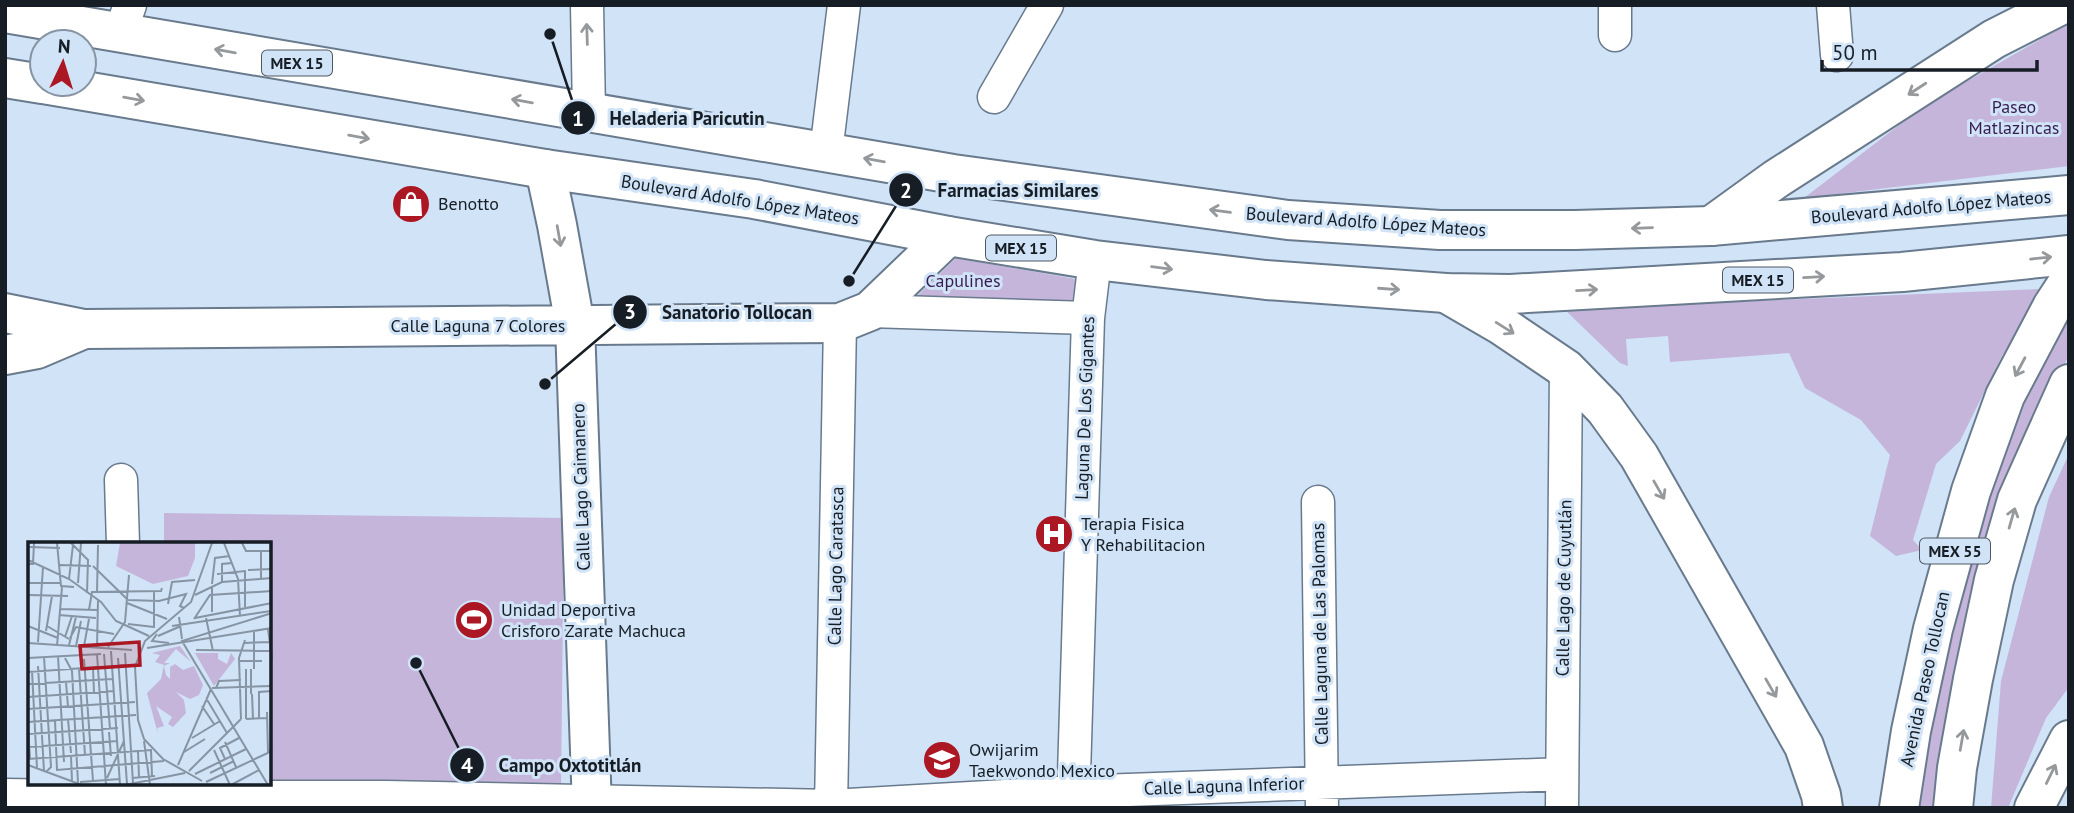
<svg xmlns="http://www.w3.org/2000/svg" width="2074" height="813" font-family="'PT Sans',sans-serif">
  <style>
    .green { fill: #c5b5db }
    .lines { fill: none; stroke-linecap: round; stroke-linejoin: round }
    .street-casing { stroke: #697a8d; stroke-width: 35 }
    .secondary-casing { stroke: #697a8d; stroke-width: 42 }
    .primary-casing { stroke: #697a8d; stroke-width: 42 }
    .highway-casing { stroke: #697a8d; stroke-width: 42 }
    .street { stroke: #fff; stroke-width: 32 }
    .secondary { stroke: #fff; stroke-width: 38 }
    .primary { stroke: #fff; stroke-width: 38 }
    .highway { stroke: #fff; stroke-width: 38 }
    .oneway { stroke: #96999c }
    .labels { text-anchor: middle; stroke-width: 6; stroke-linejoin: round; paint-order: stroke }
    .shield { fill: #d0e3f7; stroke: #4e5863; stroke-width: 2 }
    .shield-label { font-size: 16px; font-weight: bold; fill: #161d24 }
    .park-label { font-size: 18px; fill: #371c52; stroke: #d0e3f7 }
    .street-label { font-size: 18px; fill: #161d24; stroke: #d0e3f7 }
    .poi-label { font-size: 18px; fill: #161d24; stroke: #d0e3f7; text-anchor: start }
    .inset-road { fill: none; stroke: #8694a3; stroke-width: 2 }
    .view { fill: #ac1724; fill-opacity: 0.15; stroke: #ac1724; stroke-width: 3.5 }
    .inset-edge { fill: none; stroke: #161d24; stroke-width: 3.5 }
    .leader { fill: none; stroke: #161d24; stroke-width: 2.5 }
    .callout-dot { fill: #161d24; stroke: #d0e3f7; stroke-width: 2.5 }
    .mark-label { font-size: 21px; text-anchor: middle; font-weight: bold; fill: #fff }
    .callout-label { font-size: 19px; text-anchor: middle; font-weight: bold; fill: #161d24; stroke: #d0e3f7; stroke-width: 6; stroke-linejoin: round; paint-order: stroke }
  </style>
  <rect width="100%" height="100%" fill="#d0e3f7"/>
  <path class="green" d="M2069,23V166L1804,198L1924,106Z
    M956,258L1081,280L1075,307L912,301Z
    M2040,289L2031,322L2003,354L1960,441L1936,464L1913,540L1922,550L1896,556L1870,536L1890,455L1861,420L1805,388L1789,353L1670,362L1668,336L1626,339L1628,366L1620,363L1564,309Z
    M2069,307V355L2020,457L1962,633L1939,808H1909L1934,662L2007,440L2058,325Z
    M2069,454V687L2046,718L2008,808H1991L2001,681L2049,497Z
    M164,513L564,518L561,789L270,783V544L164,543Z"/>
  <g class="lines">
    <defs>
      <path id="street" d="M587,5L589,112
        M1833,5L1837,55
        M120,33L130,5
        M1615,35V5
        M994,97L1047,5
        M826,152L844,5
        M870,311L1088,318
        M121,480L123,544
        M1318,502L1322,808
        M5,795L133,797H387L831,806L1073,792L1562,774
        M831,808L840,323
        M1073,808L1088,318L1095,260
        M1562,808L1566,369"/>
      <path id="secondary" d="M545,169L557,225L575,325L592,808
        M1446,293L1501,325L1566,369L1605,409L1639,456L1804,746L1821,795L1823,808
        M5,313L84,329L840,323L870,311L948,236
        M5,355L37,349L84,329
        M2034,808L2069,740"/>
      <path id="primary" d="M5,13L953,174L1288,220L1440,230H1575L1711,226L2069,195
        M5,78L42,84
        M43,84L545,169L754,199L948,236L1095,260L1266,280L1446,293L1510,294L1902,272L2069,255"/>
      <path id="highway" d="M1711,226L1776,179L1994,39L2061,5
        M1899,808L1911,731L1933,629L1971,491L2005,396L2052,307L2069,281
        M1953,808L1957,768L1973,679L1994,580L2017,500L2069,384"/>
    </defs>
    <use href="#street" class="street-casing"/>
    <use href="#secondary" class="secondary-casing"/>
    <use href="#primary" class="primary-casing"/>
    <use href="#highway" class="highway-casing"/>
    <use href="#street" class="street"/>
    <use href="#secondary" class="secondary"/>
    <use href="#primary" class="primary"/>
    <use href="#highway" class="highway"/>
  </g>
  <defs><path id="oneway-shaft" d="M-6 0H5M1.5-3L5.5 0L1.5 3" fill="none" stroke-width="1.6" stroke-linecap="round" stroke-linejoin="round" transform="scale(1.75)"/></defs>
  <g class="oneway">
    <use href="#oneway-shaft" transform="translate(587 34) rotate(-92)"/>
    <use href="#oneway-shaft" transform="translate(225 51) rotate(-170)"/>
    <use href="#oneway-shaft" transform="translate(1917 89) rotate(147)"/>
    <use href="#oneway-shaft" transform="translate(134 99) rotate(10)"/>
    <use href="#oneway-shaft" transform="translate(522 101) rotate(-170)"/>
    <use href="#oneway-shaft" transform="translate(359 137) rotate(10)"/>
    <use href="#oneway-shaft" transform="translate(874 160) rotate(-170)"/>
    <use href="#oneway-shaft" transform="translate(1220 211) rotate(-172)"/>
    <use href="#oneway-shaft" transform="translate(1642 228) rotate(178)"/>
    <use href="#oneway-shaft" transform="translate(559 236) rotate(80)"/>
    <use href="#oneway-shaft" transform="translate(2041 258) rotate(-6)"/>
    <use href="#oneway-shaft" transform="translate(1162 268) rotate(7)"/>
    <use href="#oneway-shaft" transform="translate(1814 277) rotate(-3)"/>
    <use href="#oneway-shaft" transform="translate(1389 289) rotate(4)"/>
    <use href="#oneway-shaft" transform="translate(1587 290) rotate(-3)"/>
    <use href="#oneway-shaft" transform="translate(1505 328) rotate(32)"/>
    <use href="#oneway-shaft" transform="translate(2020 367) rotate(118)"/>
    <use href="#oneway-shaft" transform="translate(1659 490) rotate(60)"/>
    <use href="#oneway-shaft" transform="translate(2012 518) rotate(-74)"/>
    <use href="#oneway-shaft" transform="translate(1771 688) rotate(60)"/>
    <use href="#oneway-shaft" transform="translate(1962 740) rotate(-80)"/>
    <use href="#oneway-shaft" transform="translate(2051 774) rotate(-64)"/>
  </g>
  <defs>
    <symbol id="shop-disc" viewBox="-11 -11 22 22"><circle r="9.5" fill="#ac1724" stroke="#d0e3f7"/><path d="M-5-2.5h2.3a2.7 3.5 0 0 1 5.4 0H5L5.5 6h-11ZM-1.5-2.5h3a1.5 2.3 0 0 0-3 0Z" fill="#fff"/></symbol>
    <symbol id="hospital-disc" viewBox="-11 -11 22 22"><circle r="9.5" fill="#ac1724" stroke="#d0e3f7"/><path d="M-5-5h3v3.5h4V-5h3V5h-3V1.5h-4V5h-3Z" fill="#fff"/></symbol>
    <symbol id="stadium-disc" viewBox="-11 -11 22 22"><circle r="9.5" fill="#ac1724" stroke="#d0e3f7"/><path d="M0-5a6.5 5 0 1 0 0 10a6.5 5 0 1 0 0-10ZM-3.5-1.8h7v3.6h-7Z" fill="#fff"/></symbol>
    <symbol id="school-disc" viewBox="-11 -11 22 22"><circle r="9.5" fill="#ac1724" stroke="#d0e3f7"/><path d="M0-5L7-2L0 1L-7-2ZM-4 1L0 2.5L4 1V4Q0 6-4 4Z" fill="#fff"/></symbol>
  </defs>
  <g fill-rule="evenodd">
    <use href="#shop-disc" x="389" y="182" width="44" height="44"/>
    <use href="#hospital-disc" x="1032" y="512" width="44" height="44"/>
    <use href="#stadium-disc" x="452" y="598" width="44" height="44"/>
    <use href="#school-disc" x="920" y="738" width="44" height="44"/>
  </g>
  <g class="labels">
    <g class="shield">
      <rect x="262" y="50.5" width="70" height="25" rx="5"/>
      <rect x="986" y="235.5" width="70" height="25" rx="5"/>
      <rect x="1723" y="267.5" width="70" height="25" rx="5"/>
      <rect x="1920" y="538.5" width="70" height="25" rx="5"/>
    </g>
    <g class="shield-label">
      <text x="297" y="69">MEX 15</text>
      <text x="1021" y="254">MEX 15</text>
      <text x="1758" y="286">MEX 15</text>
      <text x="1955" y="557">MEX 55</text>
    </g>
    <g class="park-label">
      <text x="2014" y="113">Paseo<tspan x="2014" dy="21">Matlazincas</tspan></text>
      <text x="963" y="287">Capulines</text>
    </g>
    <g class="street-label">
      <text transform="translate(740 200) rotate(9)" y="6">Boulevard Adolfo López Mateos</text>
      <text transform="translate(1931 207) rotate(-5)" y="6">Boulevard Adolfo López Mateos</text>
      <text transform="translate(1366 222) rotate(4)" y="6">Boulevard Adolfo López Mateos</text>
      <text x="478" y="332">Calle Laguna 7 Colores</text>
      <text transform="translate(1085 408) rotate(-88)" y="6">Laguna De Los Gigantes</text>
      <text transform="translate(581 487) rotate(-92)" y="6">Calle Lago Caimanero</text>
      <text transform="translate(836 566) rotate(-89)" y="6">Calle Lago Caratasca</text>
      <text transform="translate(1564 588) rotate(-89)" y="6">Calle Lago de Cuyutlán</text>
      <text transform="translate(1320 634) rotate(-91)" y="6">Calle Laguna de Las Palomas</text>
      <text transform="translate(1925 679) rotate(-78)" y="6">Avenida Paseo Tollocan</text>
      <text transform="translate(1224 786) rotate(-2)" y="6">Calle Laguna Inferior</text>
    </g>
    <g class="poi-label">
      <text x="438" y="210">Benotto</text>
      <text x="1081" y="530">Terapia Fisica<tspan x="1081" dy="21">Y Rehabilitacion</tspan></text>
      <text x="501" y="616">Unidad Deportiva<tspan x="501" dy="21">Crisforo Zarate Machuca</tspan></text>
      <text x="969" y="756">Owijarim<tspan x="969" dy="21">Taekwondo Mexico</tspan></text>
    </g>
  </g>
  <g transform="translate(28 542)">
    <rect width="243" height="243" fill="#d0e3f7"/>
    <path d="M82,1H167V16L160,34L125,42L88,24L92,1ZM152,104L163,120L148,107L136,121H142L136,124L138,133L142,137V125L147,122L155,128L166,124L175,143L171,153L162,157L148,150L156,158L158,171L145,185L140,182L144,175L128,164L136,184L129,186L130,192L119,151L133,137L136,123L127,120L132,113L124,111ZM167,111H190V117L199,122L203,111L207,117L186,144Z" fill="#c5b5db"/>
    <path class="inset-road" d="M29,1L33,44L46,45M43,1L60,18L59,51M196,1L210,37L212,74M214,1L218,9H244M0,5L32,6M233,9V37M0,18L41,37L73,60L88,79L121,94M0,22H5L6,1M32,23L63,24M65,24L100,58M220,28L244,27M189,32L217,29V65M41,37L45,3M194,40V22L204,21M0,41H32M50,41L53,1M184,42L187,16L202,14M69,50L70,3M0,53L40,54M167,53L194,40L244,36M100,58L131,59L158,52L152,64L156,66M99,61L139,77M140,62L144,40L167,38M32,67L69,68M61,68L64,50L133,49L134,46M184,70V44M31,73L68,76M151,75L154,97M167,76L244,61M178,76L185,109M166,77L182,53L244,49M100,82L126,85M0,84L30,96M19,84L41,97M144,84L243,69M126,86V50M240,87L244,117M18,89L24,54M129,92L124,99L141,101M130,94L153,84M37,95L44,74M42,96L48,85L86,92M10,100L15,25M0,101L104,108M216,101L241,100M41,103L48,75M29,104L34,45M48,104L53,79M56,104L61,77M69,105L70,58M80,105L97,80L101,33M119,106L244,86M168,108L244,109M83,109L92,243M97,111L105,241M69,112L78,243M76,112L82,187M30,114L36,220M16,115L23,225L19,229M0,116L73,112M37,116L44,129L50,241M90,116L99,242M56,117L65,239M211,119H234M10,124L16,229M65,126L66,151M51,127L57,213M218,127V177M223,127V152M226,127V90M4,129L9,226M0,130L98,123M38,140L40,165M0,142L84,137M184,146L244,144M188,146L191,139L213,138M224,152L225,177M0,155L86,149M178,156L199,191M174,164L186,182M0,167L107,160M239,170L240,210M40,177L43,211M213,177L211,116L217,98M218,177L239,176M231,177V150L244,149M27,178L29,228L136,219M0,180L108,173M0,185L2,217M81,190L83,214M0,192L90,186M164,196L192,179M116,199L122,243M197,200L208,225M0,205L90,199M186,208L202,243M110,209L111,235M156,210L177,197M43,214L44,239M0,217L123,208L124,234M197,217L192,206L211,196M0,223L54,243M150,223L183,147M161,229L213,177M182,231L206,219M167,232L218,207M79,236L96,199M104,236L127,234M174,239L135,217L116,197L110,178L107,125L117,99L163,60L184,1M52,240L92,237M178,240L244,209M97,243L157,231M203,243L231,228M240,243L154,99L244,71"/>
    <path class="view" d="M111,100L112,123L54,127L52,104Z"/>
    <rect width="243" height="243" class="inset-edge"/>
  </g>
  <path class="leader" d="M550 34L578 118M849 281L906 190M545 384L630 312M416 663L467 765"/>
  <g class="callout-dot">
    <circle cx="550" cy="34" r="7"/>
    <circle cx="849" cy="281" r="7"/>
    <circle cx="545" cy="384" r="7"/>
    <circle cx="416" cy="663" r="7"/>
    <circle cx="578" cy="118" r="18"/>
    <circle cx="906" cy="190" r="18"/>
    <circle cx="630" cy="312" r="18"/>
    <circle cx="467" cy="765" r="18"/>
  </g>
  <g class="mark-label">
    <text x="578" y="126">1</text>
    <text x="906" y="198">2</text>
    <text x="630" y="319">3</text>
    <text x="467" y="773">4</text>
  </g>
  <g class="callout-label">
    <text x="687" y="125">Heladeria Paricutin</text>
    <text x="1018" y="197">Farmacias Similares</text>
    <text x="737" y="319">Sanatorio Tollocan</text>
    <text x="570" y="772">Campo Oxtotitlán</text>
  </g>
  <rect width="2074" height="813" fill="none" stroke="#161d24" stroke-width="14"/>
  <g transform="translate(63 63) rotate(4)"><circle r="33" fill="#d0e3f7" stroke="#8694a3" stroke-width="2"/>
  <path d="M0-5L12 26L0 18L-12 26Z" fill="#ac1724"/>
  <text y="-10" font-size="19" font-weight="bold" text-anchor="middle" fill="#161d24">N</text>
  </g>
  <path d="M1822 60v10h215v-10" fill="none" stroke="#161d24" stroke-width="3.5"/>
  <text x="1832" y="60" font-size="21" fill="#161d24" stroke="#d0e3f7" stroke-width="5" paint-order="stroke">50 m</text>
</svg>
